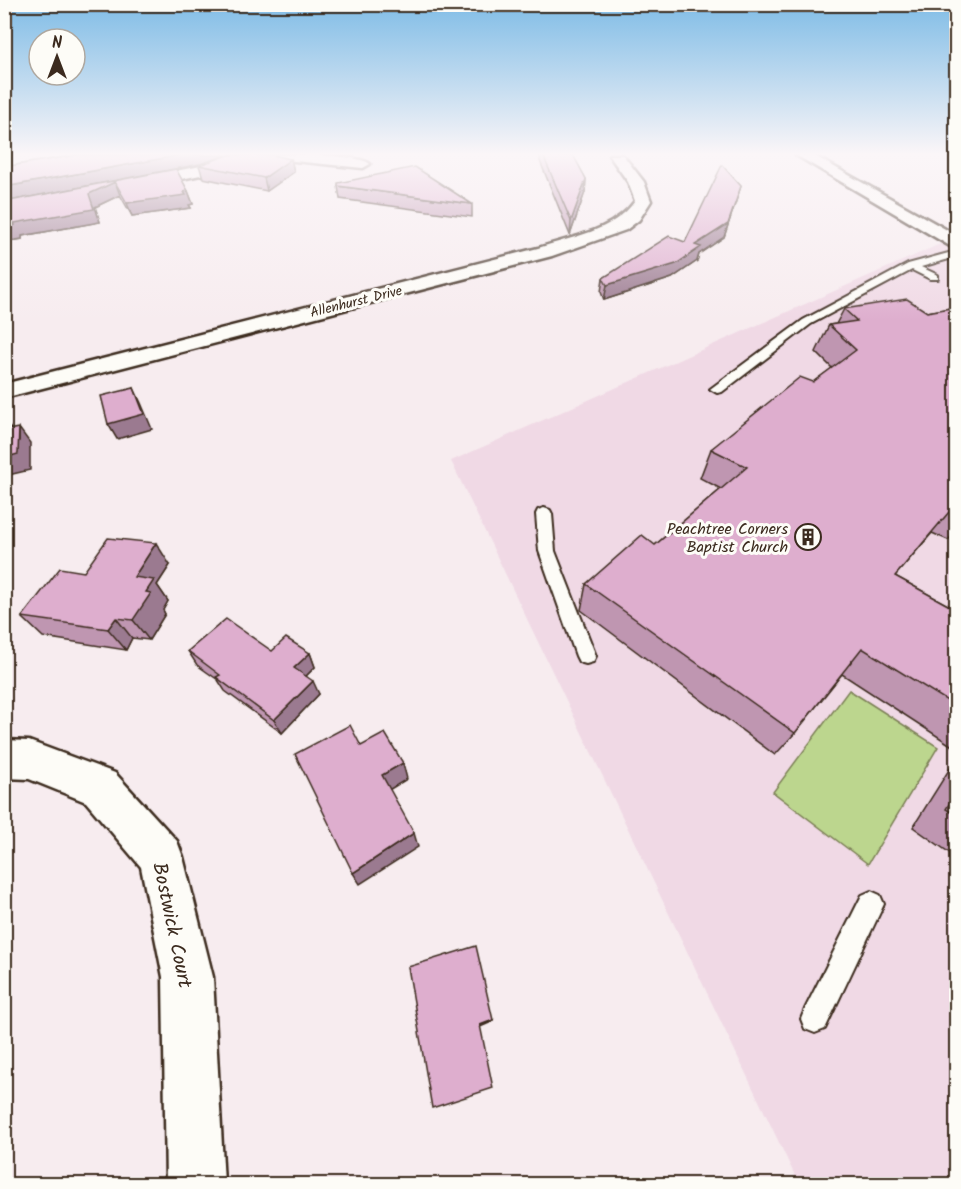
<svg xmlns="http://www.w3.org/2000/svg" width="961" height="1189" font-family="Kalam,sans-serif">
  <style>
    .built { fill: #f0d9e5 }
    .green { fill: #bcd68e; stroke: #7c8056; stroke-width: 1.5 }
    .lines { fill: none; stroke-linecap: round; stroke-linejoin: round }
    .service-casing { stroke: #3b2a1e; stroke-width: 4 }
    .minor-casing { stroke: #3b2a1e; stroke-width: 5 }
    .tertiary-casing { stroke: #3b2a1e; stroke-width: 5 }
    .service { fill: #fdfcf7; fill-rule: evenodd }
    .minor { fill: #fdfcf7; fill-rule: evenodd }
    .tertiary { fill: #fdfcf7; fill-rule: evenodd }
    .wall { fill: #bf96b1; stroke: #3b2a1e; stroke-width: 1.5 }
    .shaded-wall { fill: #9b7a90; stroke: #3b2a1e; stroke-width: 1.5 }
    .building { fill: #deaece; stroke: #3b2a1e; stroke-width: 1.5 }
    .labels { text-anchor: middle; stroke-width: 6; stroke-linejoin: round; paint-order: stroke }
    .far-street-label { font-size: 14px; fill: #3b2a1e; stroke: #fdfcf7 }
    .poi-label { font-size: 16px; fill: #3b2a1e; stroke: #fdfcf7; text-anchor: end }
    .near-street-label { font-size: 20px; fill: #3b2a1e; stroke: #fdfcf7 }
  </style>
  <rect width="100%" height="100%" fill="#f7ecef"/>
  <filter id="ink" filterUnits="userSpaceOnUse"><feTurbulence type="fractalNoise" baseFrequency=".0167" numOctaves="2"/><feDisplacementMap in="SourceGraphic" scale="12" xChannelSelector="R" yChannelSelector="G"/><feConvolveMatrix kernelMatrix="1 2 1 2 8 2 1 2 1" color-interpolation-filters="sRGB"/></filter>
  <g filter="url(#ink)">
    <path class="built" d="M956,237V1184H799L451,461Z"/>
    <path class="green" d="M849,690L938,747L868,864L773,792Z"/>
    <g class="lines">
      <defs>
        <path id="service" d="M956,251V257L921,267L938,275V279H930L912,270L811,324L722,392L717,393L710,389L803,320L908,264Z
          M544,508L550,510L552,514L555,551L596,656L593,662L586,664L579,662L576,656L539,551L536,514L538,510Z
          M871,891L880,895L884,904L825,1029L815,1033L805,1029L801,1019L805,1009L862,895Z"/>
        <path id="minor" d="M233,155H252L250,158L210,173L134,189L126,184L134,179L201,166Z
          M268,155C284,153 361,154 370,164L363,168L275,159Z
          M609,155H623L644,182L651,201L639,220L626,230L552,256L4,398V384L538,248C571,237 614,231 635,201L628,182Z
          M4,740L29,741L115,773L177,841L183,857L213,977L224,1184H166L163,977L141,867L86,802L29,779L4,778Z"/>
        <path id="tertiary" d="M796,155H813L956,235V247L950,246Z"/>
      </defs>
      <use href="#service" class="service-casing"/>
      <use href="#minor" class="minor-casing"/>
      <use href="#tertiary" class="tertiary-casing"/>
      <use href="#service" class="service"/>
      <use href="#minor" class="minor"/>
      <use href="#tertiary" class="tertiary"/>
    </g>
    <path class="wall" d="M77,155H227L200,164L22,198L176,169L188,191L193,204L189,205L191,208L132,216L120,195L95,207L100,222L22,236V239L4,242V167Z
      M540,155H573L586,179L585,192L570,235L540,161Z
      M291,159L294,172L267,191L203,178L199,165Z
      M338,186L472,204V217L340,199Z
      M741,186L724,237L699,254L697,261L672,278L604,300L601,292L603,278L685,242Z
      M957,307V531L948,540L932,533L895,576L957,610V749L842,674L795,733L775,755L581,610L586,584L655,545L721,489L700,478L711,449L813,382L832,368L816,352L829,325L836,324L844,309L927,312Z
      M170,565L157,585L168,601L163,610L165,614L149,640L132,638L126,650L43,637L22,617L84,572Z
      M188,651H272L310,653L315,667L306,676L319,694L282,733L225,691L218,680L197,665Z
      M957,757V858L913,827Z"/>
    <path class="shaded-wall" d="M181,155H227L200,164L4,202V187Z
      M291,159L294,172L267,191L264,178Z
      M586,179L585,192L570,235L571,221Z
      M115,182L120,195L95,207L100,222L22,236V239L4,242V227Z
      M741,186L724,237L699,254L697,261L672,278L604,300L607,285L695,245Z
      M188,191L193,204L189,205L191,208L132,216L127,203Z
      M134,388L141,403L152,429L117,439L108,424Z
      M7,424L19,440V428L30,443V470L4,476V458Z
      M156,543L170,565L157,585L168,601L163,610L165,614L149,640L133,620L134,577Z
      M116,618L132,638L126,650L108,629Z
      M310,653L315,667L300,682L294,668Z
      M313,681L319,694L282,733L274,720Z
      M403,763L407,779L387,791L382,775Z
      M414,833L418,847L360,884L353,873Z
      M4,986L10,987L4,1057Z
      M493,1020L492,1022L480,1027V1025Z"/>
    <path class="building" d="M77,155H181L4,187V167Z
      M229,155H273L291,159L264,178L199,165Z
      M543,155H573L586,179L571,221Z
      M722,165L741,186L728,224L695,245L701,247L676,264L607,285L603,278L669,236L685,242Z
      M415,167L472,204L338,186V183Z
      M176,169L188,191L184,192L186,195L127,203L115,182L89,194L94,209L14,223L15,225L4,227V202Z
      M907,299L927,312L957,307V506L955,505L895,576L957,610V707L862,648L795,733L586,584L642,535L655,545L747,467L711,449L800,377L813,382L856,350L829,325L857,321L844,309Z
      M134,388L144,414L108,424L101,396Z
      M7,424V430L19,428L18,454L4,458V425Z
      M108,538L156,543L134,577L154,580L146,592L151,593L133,620L116,618L108,629L22,617L60,568L84,572Z
      M226,619L272,651L286,638L310,653L294,668L313,681L274,720L216,677L220,675L188,651Z
      M350,725L361,746L385,733L403,763L382,775L414,833L353,873L295,754Z
      M957,791V816L946,809Z
      M476,946L493,1020L480,1025L493,1088L432,1108L408,967Z"/>
  </g>
  <linearGradient id="sky" x2="0" y2="1"><stop stop-color="#7fbce6"/><stop offset="0.48" stop-color="#fbf6f8"/><stop offset="1" stop-color="#fbf6f8" stop-opacity="0"/></linearGradient>
  <rect width="961" height="321" fill="url(#sky)"/>
  <defs>
    <symbol id="building-ring" viewBox="-11 -11 22 22"><circle r="9.5" fill="#fdfcf7" stroke="#3b2a1e" stroke-width="1.5"/><path d="M-4-6H4V6H1V3H-1V6H-4ZM-2.5-4.3h1.7v1.8h-1.7ZM.8-4.3h1.7v1.8H.8ZM-2.5-1h1.7V.8h-1.7ZM.8-1h1.7V.8H.8Z" fill="#3b2a1e"/></symbol>
  </defs>
  <g fill-rule="evenodd">
    <use href="#building-ring" x="793" y="522" width="30" height="30"/>
  </g>
  <g class="labels">
    <g class="far-street-label">
      <text transform="translate(356 301) rotate(-14)" y="5">Allenhurst Drive</text>
    </g>
    <g class="poi-label">
      <text x="788" y="534">Peachtree Corners<tspan x="788" dy="18">Baptist Church</tspan></text>
    </g>
    <g class="near-street-label">
      <text transform="translate(173 925) rotate(78)" y="7">Bostwick Court</text>
    </g>
  </g>
  <rect width="961" height="1189" fill="none" stroke="#fdfcf7" stroke-width="24"/>
  <rect x="12" y="12" width="937" height="1165" fill="none" stroke="#3b2a1e" stroke-width="2" filter="url(#ink)"/>
  <g transform="translate(57 57)"><circle r="28" fill="#fdfcf7" stroke="#afa8a0" stroke-width="1.5"/>
  <path d="M0-4.5L10 22L0 15L-10 22Z" fill="#3b2a1e"/>
  <text y="-9" font-size="16" font-weight="bold" text-anchor="middle" fill="#3b2a1e">N</text>
  </g>
</svg>
